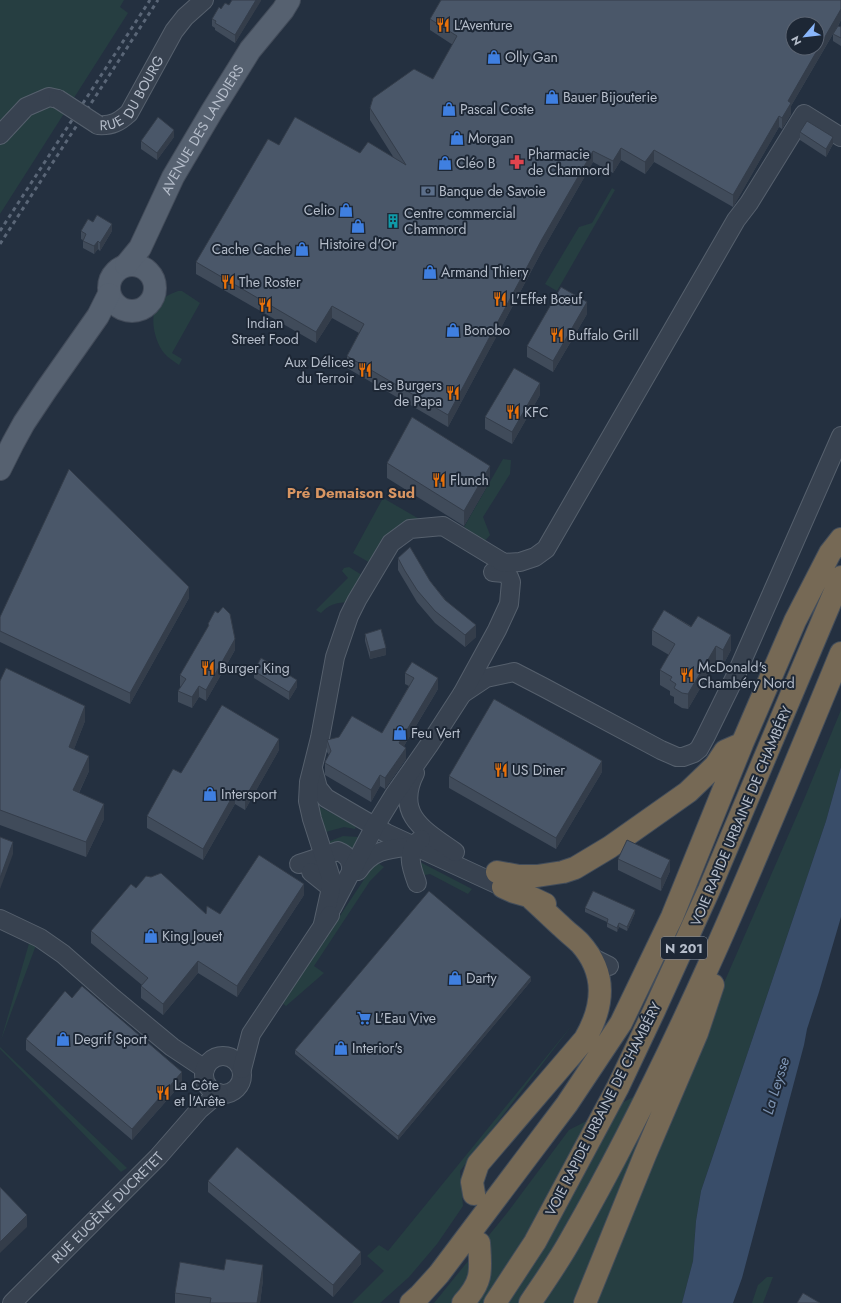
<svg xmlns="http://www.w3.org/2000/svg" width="841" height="1303" font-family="Jost,sans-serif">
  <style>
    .green { fill: #263e41 }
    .water { fill: #394d69 }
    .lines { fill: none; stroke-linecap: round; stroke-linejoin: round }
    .minor-casing { stroke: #56606d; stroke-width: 20 }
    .major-casing { stroke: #424b59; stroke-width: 24 }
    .highway-casing { stroke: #434d5a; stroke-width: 24 }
    .minor { stroke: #384250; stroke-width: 18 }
    .major { stroke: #566170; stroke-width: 22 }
    .highway { stroke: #766955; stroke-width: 22 }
    .rail { stroke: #5a6677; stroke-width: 3; stroke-dasharray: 4 4; stroke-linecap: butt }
    .minor-bridge-casing { stroke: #56606d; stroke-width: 20; stroke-linecap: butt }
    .minor-bridge { stroke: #384250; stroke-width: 18 }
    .wall { fill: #404b5a }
    .shaded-wall { fill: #343d4a }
    .building { fill: #4a5769; stroke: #343d4a; fill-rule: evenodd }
    .labels { text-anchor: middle; stroke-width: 4; stroke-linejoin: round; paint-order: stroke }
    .shield { fill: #1d2735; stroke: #87909d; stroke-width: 1 }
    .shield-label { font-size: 13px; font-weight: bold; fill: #b5bdca }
    .poi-label { font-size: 14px; fill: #b5bdca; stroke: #1d2735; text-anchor: start }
    .street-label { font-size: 14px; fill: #b5bdca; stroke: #1d2735 }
    .neighbourhood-label { font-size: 15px; font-weight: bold; fill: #d89562; stroke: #1d2735 }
    .water-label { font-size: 15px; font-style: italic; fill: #7c93b2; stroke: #1d2735 }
  </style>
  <rect width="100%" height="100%" fill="#243040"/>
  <path class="green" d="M0,0H124L120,7L128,13L0,214Z
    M612,188L615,190L557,291L545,284L579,227L592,223Z
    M178,291H182L200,303L172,353L182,359L179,365C174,361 168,358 164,353C155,342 149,318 157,305C161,298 170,294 178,291Z
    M503,459L511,460L510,474L483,517L490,535L485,541L464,527Z
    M383,498L421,520L372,564L353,553Z
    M349,567L365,577L350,602C336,603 331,603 321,613L316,610L348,578L342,571L344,568Z
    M841,710V767L826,821L701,1191L696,1221L693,1261L682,1303H434L507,1213L569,1130L686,1070L805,797Z
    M316,803L320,807L356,826L355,829L344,827L322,833Z
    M343,836L359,837L354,854L327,846L325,843Z
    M420,862L472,889L468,894L430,874L420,876Z
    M378,863L384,867L370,881L314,966L324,973L286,1006L282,1003L373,866Z
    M30,940L36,945L1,1040Z
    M573,1024L460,1171L463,1206L437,1244L409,1277L380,1303H352L384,1271L367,1256L379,1245L388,1251Z
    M0,1047L127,1168L121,1172L0,1049Z
    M767,1277H773L763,1303H752L758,1285Z"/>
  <path class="water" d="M841,767V917L819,992L807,1029L804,1045L742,1278L733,1303H682L693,1261L696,1221L701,1191L826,821Z"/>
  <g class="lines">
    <defs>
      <g id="minor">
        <path id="s1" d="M98,125C112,126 119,122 129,113L174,31L185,17L204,0"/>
        <path d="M0,135L26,107L49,97L58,99"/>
        <path d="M462,694L486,678L514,672L543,687L661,750L677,757H683L694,753L699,749L705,738L735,677L841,436"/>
        <path d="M313,769L318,788L326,798L386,833L503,887"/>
        <path d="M415,773C394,815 425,831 455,852"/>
        <path d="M299,864L338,851C348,855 352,861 351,872"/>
        <path d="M358,871C372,849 389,849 414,846"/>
        <path d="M311,872L331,888"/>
        <path d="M417,883C411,867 405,851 421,839"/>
        <path d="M332,908L375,826L394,795L429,745L462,694L497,630L509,604L511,582L509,577L504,573L493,572"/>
        <path d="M0,919L40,938L63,954L113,998L172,1047L205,1069"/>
        <path d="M323,924L331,888V878L312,819L308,801L309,782L320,738L335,657L349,616L357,600L391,543L410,529L443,526L504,563L520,562L535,557L546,549L736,220L749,203L804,114L841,137"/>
        <path d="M589,956L609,966"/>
        <circle cx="223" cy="1075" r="19"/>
        <path d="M242,1069L251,1034L330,915"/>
        <path id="s2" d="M12,1303L158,1157L199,1110L219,1093"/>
      </g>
      <g id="major">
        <circle cx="132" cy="288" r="23"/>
        <path id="s3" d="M126,265L140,248L173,177L212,111L250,50L283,10L289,0"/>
        <path d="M0,469L13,443L24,423L46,390L98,316L109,294"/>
      </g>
      <path id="highway" d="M497,872L519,876H537L563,872L575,868L610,847L688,792L715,766L725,751L741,744
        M503,887L514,892L528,896L545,904
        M474,1194L472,1182L478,1164L585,1039C604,1006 607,973 580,943C574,937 567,932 561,926C551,917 542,908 532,899
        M411,1303L420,1295L439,1274L567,1104L621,1023L672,917L742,744L795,621L830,553L841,539
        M463,1303C483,1281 481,1271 479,1243
        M495,1303L535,1242L618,1087L654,1011L709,890L841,577
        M530,1303C544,1282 559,1261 571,1239C678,1052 759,852 841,653
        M585,1303L645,1155L697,1033L713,985"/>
    </defs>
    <use href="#minor" class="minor-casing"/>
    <use href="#major" class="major-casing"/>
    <use href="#highway" class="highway-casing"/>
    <use href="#minor" class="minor"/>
    <use href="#major" class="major"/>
    <use href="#highway" class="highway"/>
    <path class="rail" d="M0,231L150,0
      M0,244L158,0"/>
    <defs>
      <path id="minor-bridge" d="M58,99L98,125"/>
    </defs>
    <use href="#minor-bridge" class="minor-bridge-casing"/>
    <use href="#minor-bridge" class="minor-bridge"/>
  </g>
  <path class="wall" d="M261,0L235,43L215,30V28L212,26V19L221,9L229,5Z
    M841,0V20L838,26L841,27V46L833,41V34L791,106V114L782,129L779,127L733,207L654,162L645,174L621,160L613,173L593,162L542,251L448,427L347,368V356L359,333L332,318L316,343L196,274V262L279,145L360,153L394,158L370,120V108L433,79L453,45L430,30V19Z
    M800,132L833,144L826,157L800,140Z
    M174,137L157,160L141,149V141Z
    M93,222L112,231L100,251L98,249L94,254L83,248V240L81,239V231Z
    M587,314L553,372L527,357V346Z
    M540,395L512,444L485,429V417Z
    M387,463L490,481L464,526L387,478Z
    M398,558L430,581L476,637L465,647L435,623L417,602L398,570Z
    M189,598L130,704L0,642V617Z
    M664,610L731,650L723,665L716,661L688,709L682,708L674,703V697L670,695V691L660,685V670L669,655L652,645V630Z
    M208,624L235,650L206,701L199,697L192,708L178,702V691L181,687L180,686V675L208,627Z
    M365,634L386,655L370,659L365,641Z
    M254,671L297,687L289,700L254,678Z
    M405,673L438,689L404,746L406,759L385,789L380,786L371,802L325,775V762L329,755L327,752V740L382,733L409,686L405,684Z
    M0,681L85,721L74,749L89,771L79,793L104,819L86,857L0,825Z
    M279,750L245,810L235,804L203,860L147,828V816L181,773Z
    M602,772L556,849L449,788V776Z
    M618,859L670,871L661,891L618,870Z
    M136,888L206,914H220L304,895L237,997L198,973L163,1015L141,998V986L142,985L91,943V931Z
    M585,908L635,913L627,931L619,927L617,932L607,927V922L585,912Z
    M531,981L398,1140L295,1054V1050Z
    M72,998L182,1083L132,1140L26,1050V1039Z
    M208,1181L361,1264L333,1297L208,1192Z
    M263,1280L260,1303H175V1293Z"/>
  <path class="shaded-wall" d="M256,0H261V1L235,43V35Z
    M841,9V20L791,106V114L782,129V118L788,101Z
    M779,116V127L733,207V195Z
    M174,130V137L157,160V153Z
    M833,137V144L826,157V149Z
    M621,148V160L613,173V161Z
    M654,150V162L645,174V162Z
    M593,151V162L542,251L448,427V415L542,239Z
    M112,224V231L100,251V243Z
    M98,241V249L94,254V246Z
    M587,302V314L553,372V361Z
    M332,306V318L316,343V332Z
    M540,383V395L512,444V432Z
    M490,466V481L464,526V511Z
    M189,587V598L130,704V693Z
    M476,625V637L465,647V635Z
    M731,635V650L723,665V650Z
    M235,639V650L206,701V690Z
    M716,646V661L688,709V694Z
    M386,648V655L370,659V652Z
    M438,678V689L399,754V743Z
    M297,680V687L289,700V692Z
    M199,686V697L192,708V697Z
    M85,706V721L69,762V747Z
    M279,739V750L245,810V798Z
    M406,748V759L385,789V778Z
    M89,756V771L73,805V790Z
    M602,761V772L556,849V838Z
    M380,775V786L371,802V790Z
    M235,792V804L203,860V849Z
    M104,804V819L86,857V842Z
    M13,842V854L0,889V878Z
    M670,860V871L661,891V879Z
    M304,884V895L237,997V986Z
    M635,910V913L627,931V927Z
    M619,923V927L617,932V928Z
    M198,961V973L163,1015V1004Z
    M531,977V981L398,1140V1136Z
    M182,1072V1083L132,1140V1129Z
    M27,1215V1227L0,1253V1242Z
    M361,1252V1264L333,1297V1285Z
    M263,1265V1280L260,1303H257Z"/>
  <path class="building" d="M232,0H256L235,35L215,23L216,21L212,19L219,7L221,9L225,3L229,5Z
    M441,0H841V9L788,101L791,103L782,118L779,116L733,195L654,150L645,162L621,148L613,161L593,151L542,239L448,415L347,356L364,324L332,306L316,332L196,262L268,139L279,145L295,117L360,153L368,142L406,165L370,108L373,98L414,69L433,79L457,36L430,19ZM793,24H817V48H793Z
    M838,26L841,27V38L833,34Z
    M158,117L174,130L157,153L141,141Z
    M807,121L833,137L826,149L800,132Z
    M97,215L112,224L100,243L98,241L94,246L83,241L86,234L81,231L88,219L93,222Z
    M561,287L587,302L553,361L527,346Z
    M514,368L540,383L512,432L485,417Z
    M412,417L490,466L464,511L387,463Z
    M69,469L189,587L130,693L0,631V617Z
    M410,547L430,581L445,600L476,625L465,635L435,611L417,590L405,571L398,558Z
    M223,607L230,614L235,639L206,690L199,686L192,697L178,691L186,679L180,675L209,625L208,624L215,611L218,613Z
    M664,610L691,627L698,616L731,635L723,650L716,646L688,694L682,693L674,688L676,684L670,680L672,677L660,670L675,644L652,630Z
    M381,629L386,648L370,652L365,634Z
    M261,658L297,680L289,692L254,671Z
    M412,662L438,678L399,743L406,748L385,778L380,775L371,790L325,763V762L331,751L327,740L339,737L352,716L382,733L414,678L405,673Z
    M6,668L85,706L69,747L89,756L73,790L104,804L86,842L0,810V681Z
    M494,699L602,761L556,838L449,776Z
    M222,705L279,739L245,798L235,792L203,849L147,816L173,769L181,773Z
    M0,837L13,842L0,878Z
    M627,840L670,860L661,879L618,859Z
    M259,855L304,884L237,986L198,961L163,1004L141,986L148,978L91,931L131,884L136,888L146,876L151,877L161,873L206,914L207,906L220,914Z
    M429,891L531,977L398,1136L295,1050Z
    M593,891L635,910L627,927L619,923L617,928L607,923L608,919L585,908Z
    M82,986L182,1072L132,1129L26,1039L65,991L72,998Z
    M237,1147L361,1252L333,1285L208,1181Z
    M0,1187L27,1215L0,1242Z
    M226,1259L263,1265L257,1303H210L211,1298L175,1293L180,1262L224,1270Z
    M803,1293L820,1303H797Z"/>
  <defs>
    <symbol id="restaurant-bare" viewBox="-9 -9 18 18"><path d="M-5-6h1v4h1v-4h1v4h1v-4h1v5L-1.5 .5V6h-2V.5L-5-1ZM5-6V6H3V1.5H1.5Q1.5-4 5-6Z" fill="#e8710a" stroke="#1d2735" stroke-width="2.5" paint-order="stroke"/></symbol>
    <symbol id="shop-bare" viewBox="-9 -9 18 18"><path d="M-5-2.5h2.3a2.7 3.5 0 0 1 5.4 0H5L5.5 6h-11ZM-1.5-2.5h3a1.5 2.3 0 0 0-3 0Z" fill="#3f7fe0" stroke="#1d2735" stroke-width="2.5" paint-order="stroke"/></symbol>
    <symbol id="pharmacy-bare" viewBox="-9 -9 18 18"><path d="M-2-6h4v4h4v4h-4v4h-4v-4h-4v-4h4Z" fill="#e0444e" stroke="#1d2735" stroke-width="2.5" paint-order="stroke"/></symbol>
    <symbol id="bank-bare" viewBox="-9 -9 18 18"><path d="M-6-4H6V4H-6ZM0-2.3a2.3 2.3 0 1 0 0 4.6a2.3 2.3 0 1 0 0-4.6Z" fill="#5c6f8a" stroke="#1d2735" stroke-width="2.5" paint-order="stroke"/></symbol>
    <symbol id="building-bare" viewBox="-9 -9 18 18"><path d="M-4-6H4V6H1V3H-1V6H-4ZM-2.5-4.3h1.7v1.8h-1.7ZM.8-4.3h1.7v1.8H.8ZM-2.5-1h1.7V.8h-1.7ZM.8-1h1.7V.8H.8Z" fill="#0f9aa8" stroke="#1d2735" stroke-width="2.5" paint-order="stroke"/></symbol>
    <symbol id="supermarket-bare" viewBox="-9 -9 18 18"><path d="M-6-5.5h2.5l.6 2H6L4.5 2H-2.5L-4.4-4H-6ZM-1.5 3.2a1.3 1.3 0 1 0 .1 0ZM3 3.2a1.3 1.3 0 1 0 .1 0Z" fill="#3f7fe0" stroke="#1d2735" stroke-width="2.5" paint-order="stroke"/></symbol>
  </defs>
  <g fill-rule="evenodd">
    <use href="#restaurant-bare" x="433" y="15" width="20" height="20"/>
    <use href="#shop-bare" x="484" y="47" width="20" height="20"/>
    <use href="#shop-bare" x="542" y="87" width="20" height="20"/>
    <use href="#shop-bare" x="439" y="99" width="20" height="20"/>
    <use href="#shop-bare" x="447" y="128" width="20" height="20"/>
    <use href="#pharmacy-bare" x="507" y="152" width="20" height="20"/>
    <use href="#shop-bare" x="435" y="153" width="20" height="20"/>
    <use href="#bank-bare" x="418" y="181" width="20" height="20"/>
    <use href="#shop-bare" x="336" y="200" width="20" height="20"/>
    <use href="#building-bare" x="383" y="211" width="20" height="20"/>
    <use href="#shop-bare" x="348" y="216" width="20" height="20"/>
    <use href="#shop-bare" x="292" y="239" width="20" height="20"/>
    <use href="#shop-bare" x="420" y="262" width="20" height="20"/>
    <use href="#restaurant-bare" x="218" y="272" width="20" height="20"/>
    <use href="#restaurant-bare" x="490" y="289" width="20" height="20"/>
    <use href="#restaurant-bare" x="255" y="295" width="20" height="20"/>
    <use href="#shop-bare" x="443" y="320" width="20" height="20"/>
    <use href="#restaurant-bare" x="547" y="325" width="20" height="20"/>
    <use href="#restaurant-bare" x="355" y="360" width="20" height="20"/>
    <use href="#restaurant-bare" x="443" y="383" width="20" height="20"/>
    <use href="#restaurant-bare" x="503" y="402" width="20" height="20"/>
    <use href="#restaurant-bare" x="429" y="470" width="20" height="20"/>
    <use href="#restaurant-bare" x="198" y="658" width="20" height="20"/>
    <use href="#restaurant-bare" x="677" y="665" width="20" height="20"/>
    <use href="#shop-bare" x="390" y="723" width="20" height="20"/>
    <use href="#restaurant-bare" x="491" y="760" width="20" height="20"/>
    <use href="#shop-bare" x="200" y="784" width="20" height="20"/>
    <use href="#shop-bare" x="141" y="926" width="20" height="20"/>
    <use href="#shop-bare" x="445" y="968" width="20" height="20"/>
    <use href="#supermarket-bare" x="354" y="1008" width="20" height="20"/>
    <use href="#shop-bare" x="53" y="1029" width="20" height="20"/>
    <use href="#shop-bare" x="331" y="1038" width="20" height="20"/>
    <use href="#restaurant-bare" x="153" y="1083" width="20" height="20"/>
  </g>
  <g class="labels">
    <rect class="shield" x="661" y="937" width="46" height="22" rx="3"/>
    <g class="shield-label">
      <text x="684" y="953">N 201</text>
    </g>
    <g class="poi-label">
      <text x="454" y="30">L'Aventure</text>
      <text x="505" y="62">Olly Gan</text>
      <text x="563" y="102">Bauer Bijouterie</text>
      <text x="460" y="114">Pascal Coste</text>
      <text x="468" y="143">Morgan</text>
      <text x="528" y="159">Pharmacie<tspan x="528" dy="16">de Chamnord</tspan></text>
      <text x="456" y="168">Cléo B</text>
      <text x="439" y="196">Banque de Savoie</text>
      <text x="335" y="215" text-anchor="end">Celio</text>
      <text x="404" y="218">Centre commercial<tspan x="404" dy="16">Chamnord</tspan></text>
      <text x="358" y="249" text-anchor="middle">Histoire d'Or</text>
      <text x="291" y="254" text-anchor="end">Cache Cache</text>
      <text x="441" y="277">Armand Thiery</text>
      <text x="239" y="287">The Roster</text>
      <text x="511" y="304">L'Effet Bœuf</text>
      <text x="265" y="328" text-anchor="middle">Indian<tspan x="265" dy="16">Street Food</tspan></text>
      <text x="464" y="335">Bonobo</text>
      <text x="568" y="340">Buffalo Grill</text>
      <text x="354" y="367" text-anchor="end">Aux Délices<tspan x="354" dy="16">du Terroir</tspan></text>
      <text x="442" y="390" text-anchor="end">Les Burgers<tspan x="442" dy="16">de Papa</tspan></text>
      <text x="524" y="417">KFC</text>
      <text x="450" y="485">Flunch</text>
      <text x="698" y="672">McDonald's<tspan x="698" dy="16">Chambéry Nord</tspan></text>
      <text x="219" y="673">Burger King</text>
      <text x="411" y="738">Feu Vert</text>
      <text x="512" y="775">US Diner</text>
      <text x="221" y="799">Intersport</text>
      <text x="162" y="941">King Jouet</text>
      <text x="466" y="983">Darty</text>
      <text x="375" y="1023">L'Eau Vive</text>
      <text x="74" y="1044">Degrif Sport</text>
      <text x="352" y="1053">Interior's</text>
      <text x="174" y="1090">La Côte<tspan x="174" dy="16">et l'Arête</tspan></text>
    </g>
    <g class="street-label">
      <text dy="5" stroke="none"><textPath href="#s1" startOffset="50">RUE DU BOURG</textPath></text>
      <text dy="5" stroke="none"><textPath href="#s3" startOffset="156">AVENUE DES LANDIERS</textPath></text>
      <text transform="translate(741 816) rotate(-67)" y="5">VOIE RAPIDE URBAINE DE CHAMBÉRY</text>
      <text transform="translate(603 1109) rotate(-63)" y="5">VOIE RAPIDE URBAINE DE CHAMBÉRY</text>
      <text dy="5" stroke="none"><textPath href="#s2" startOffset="135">RUE EUGÈNE DUCRETET</textPath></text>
    </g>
    <g class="neighbourhood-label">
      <text x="351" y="498">Pré Demaison Sud</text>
    </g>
    <g class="water-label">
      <text transform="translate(776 1086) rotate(-73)" y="5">La Leysse</text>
    </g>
  </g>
  <g transform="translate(805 36) rotate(242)"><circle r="19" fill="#1d2735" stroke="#5a6371"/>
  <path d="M0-3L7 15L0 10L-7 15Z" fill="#89b6fb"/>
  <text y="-6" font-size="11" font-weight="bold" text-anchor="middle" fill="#b5bdca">N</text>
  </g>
</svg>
